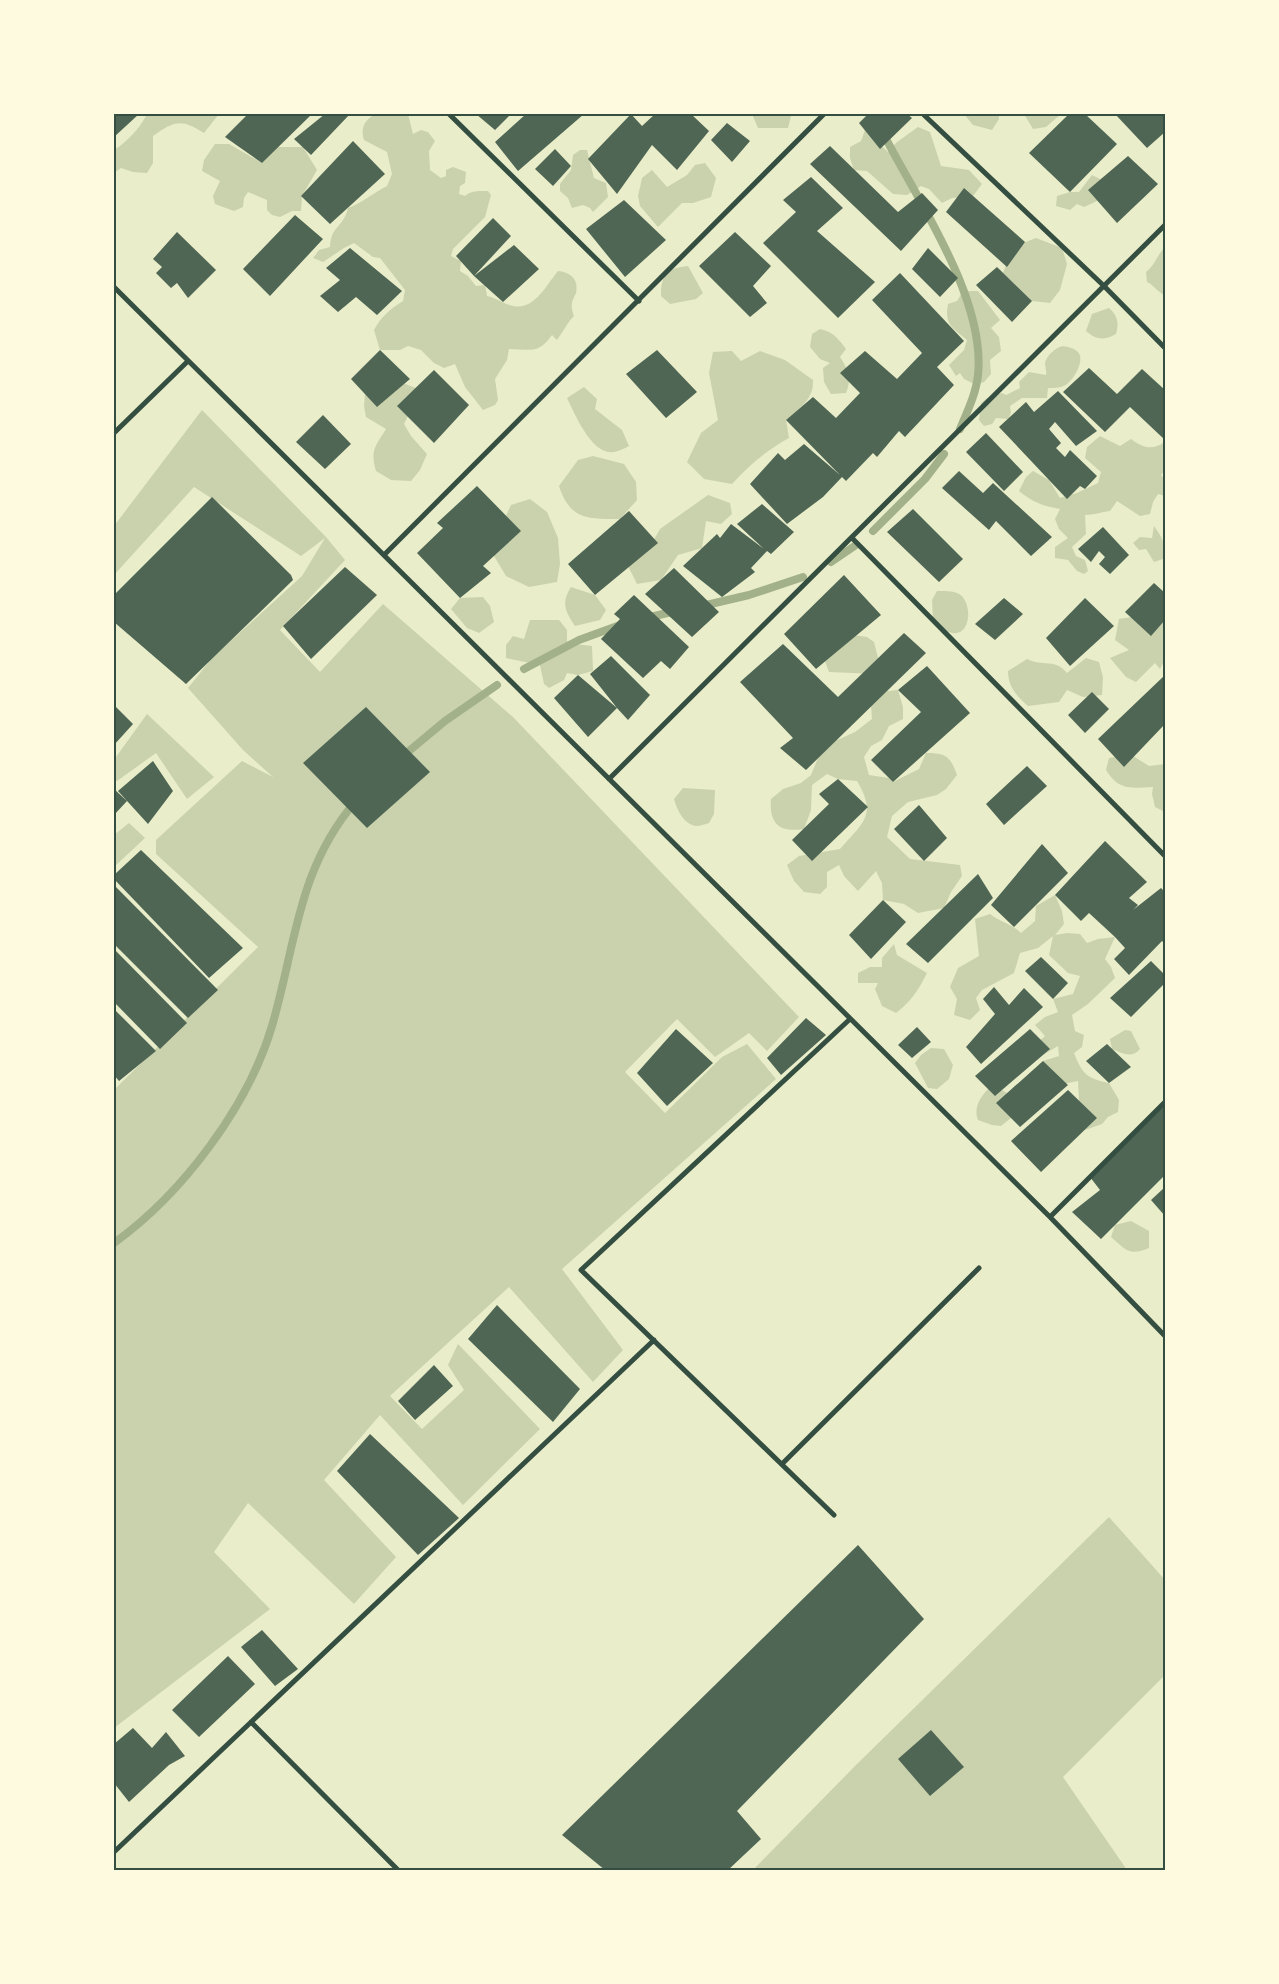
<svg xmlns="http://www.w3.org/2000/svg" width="1279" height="1984" font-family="'Space Grotesk',sans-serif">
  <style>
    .green { fill: #cad2ad }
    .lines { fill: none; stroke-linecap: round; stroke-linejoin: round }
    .stream { stroke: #a3b18a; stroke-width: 8 }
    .building { fill: #4f6655 }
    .minor { stroke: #344e41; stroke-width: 5 }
    .neatline { fill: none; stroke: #344e41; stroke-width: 2 }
  </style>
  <rect width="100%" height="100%" fill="#e9edc9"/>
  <path class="green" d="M147,114H219L204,133C181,118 174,121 153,136V163L147,173L133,172L121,168L114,173V150C127,142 140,128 147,114Z
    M376,114H408L413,134L421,130L428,132L435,141L429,151L430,170L441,178L446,176V170L453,167L466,172L465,183L460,186L459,194L465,196C472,190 479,191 488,191L491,195L485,217L453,249L451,256L461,261L460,271L468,276L476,286L485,285L487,296C496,298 504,304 513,306C534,311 547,284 558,271C570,272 579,279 576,293C575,296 572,300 572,304C571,308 573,313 574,316C567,323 563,332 557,340L552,335C538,355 530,349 509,349L507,360L495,379L498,400L495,405L483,410L465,387L455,364L444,368L434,363L421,350L408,346L400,350H380L374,330C381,317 390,309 403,301L405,290L380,258L373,257L354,243L344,248L323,262L313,258L319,250L330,247C331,225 344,227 348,208C362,203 373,193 387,186L392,174L387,152L364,140C360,128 365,119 376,114Z
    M752,114H789L791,116L788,128H758Z
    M964,114H999V119L992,130L973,125Z
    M1024,114H1061L1046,127L1033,129Z
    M918,127L930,132L941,166L969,170L982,184L973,196L952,198L942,203L929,189L921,186L907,195L893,194L867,171L854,170L850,158V147L861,141L865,130L888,152L897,142Z
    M215,144H229L262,163L278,147H303L317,170L302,196L301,211H292L280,217L272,215L267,210V200L248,192L244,198L243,207L234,211L215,204L213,196L220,181L202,171L204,160Z
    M580,150H587L594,178L606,183L608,197L593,212L590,208L583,205L572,208L568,198L560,191V184L571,170L573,155Z
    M705,163L716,178L711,197L693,203H682L658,227L640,206L638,196L642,178L652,170L667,187L687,175L695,165Z
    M1092,175L1100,179L1103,194L1097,201L1084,207L1077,204L1070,210L1056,206L1057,196L1070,192H1079Z
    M1036,238L1062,248L1067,264L1060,290L1050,303L1032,301L1003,273L1013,247Z
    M1165,247V295C1158,293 1154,285 1147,282L1146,272C1155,265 1157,255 1165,247Z
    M688,266L703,293L696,299L670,304L661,296C661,275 667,268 688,266Z
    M963,291H978L1000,320L991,328L999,337L1001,351L990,360L991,374L984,382L976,385L964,379L960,373L956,376L949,365L964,350L967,340C953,328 944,325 948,304L957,301Z
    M1109,308C1118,316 1119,323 1116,334C1104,341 1096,340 1086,331L1092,314Z
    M820,329C833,332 838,338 846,349L840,357C848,369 852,379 846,393L831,394L824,382L823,368L830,363L820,359L810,347L812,334Z
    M1063,346C1068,347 1074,348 1078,352C1085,360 1075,378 1067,384C1062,388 1055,388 1048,388L1047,398H1022L1010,406L1011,413L1008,419L996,418L992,424L984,426L979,420L981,403L987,398L1002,393L1006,395L1020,388L1019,382L1029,372L1046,375C1047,371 1045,367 1045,363C1047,355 1056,347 1063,346Z
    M732,351L741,361L760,351L785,360L813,380C814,399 800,408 786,420L789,438C767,450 749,465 732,484L704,479L687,462L701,433L718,420L709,373L713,352Z
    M389,378L416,388L414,404L404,424L411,436L427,454L420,470L411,481L391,480L376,471C370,450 375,447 386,429L366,417L364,406L365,394Z
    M584,387L597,399L595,409L622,430L629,446C625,448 619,451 614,452C592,456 575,414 567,398Z
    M202,410L326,537L345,560L280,630L320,672L383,604L513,717L799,1017L767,1051L749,1033L715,1057L677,1019L625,1072L665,1113L722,1057L747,1044L776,1079L562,1269L623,1350L593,1382L509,1287L390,1396L422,1429L464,1390L448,1365L458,1344L540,1429L463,1505L380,1415L324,1480L396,1557L354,1604L248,1503L214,1552L270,1609L114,1728V1090L258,947L156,854V840L242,761L273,777L243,750L188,688L212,658L302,576L325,538L301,556L194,487L114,575V526Z
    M1100,436L1120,446L1131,439C1142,447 1151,451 1163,443L1165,444V470L1161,475L1165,480V496L1158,494L1153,502L1150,514L1140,516L1117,501L1110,511C1101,512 1094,515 1085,515L1086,534L1072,547L1076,556L1085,560L1088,571L1084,574L1077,571L1068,560L1055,558V547L1068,538L1059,529L1055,519L1060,509C1043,506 1032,502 1019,491L1026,477L1033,471L1049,480L1060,498L1077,493L1098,483L1101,472L1085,458L1087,447Z
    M593,456L624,464L636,482L637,500L620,519C588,519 570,520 559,486L578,460Z
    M708,495L730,503L732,514L721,524L706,521L702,548L678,555L661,580L637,584L625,560L648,550L660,529Z
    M530,499L547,512L558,538L560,564L557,582L529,587L506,576L494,556V542L511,505Z
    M1154,526C1163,539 1166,543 1163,559L1154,562L1146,549L1139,550L1133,543L1140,537L1152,538Z
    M571,587L595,595L606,610L600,620L575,626C565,611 561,603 571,587Z
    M937,591C943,591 952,591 957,593C977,600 971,658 933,621L932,600Z
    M483,597L490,606L494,622L479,633L467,628L451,609L460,598Z
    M1139,616H1165V659L1160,669L1155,663L1136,682L1126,677L1110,658L1129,650L1115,640L1119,619Z
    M530,620H559L567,630V643L592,646L593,671L578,675L567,673L564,680L549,688L544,684L540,665L506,658V645L513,636L524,639Z
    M833,632L867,637L874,642L878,658L877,674L829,672L823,656Z
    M1086,658L1099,662L1103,677L1102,695L1083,697L1067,690L1059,702L1028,706C1017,696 1008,687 1008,671L1027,659C1043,667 1055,658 1067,673Z
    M898,690L903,707V719L889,726L882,740L871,746L864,757L869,775L889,778L893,782L919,769L926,753C946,753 950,756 957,775L946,789L937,795L908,802L892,816L887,837L910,859L960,865L962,876L951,892L944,908L918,913L904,904L883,900L882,883L876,871L858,891L844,876L839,865L827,872V887L820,894L804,892L794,881L787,865L799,856L840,849C862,823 878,816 857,781L838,779L827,774L812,785L811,810L804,829C779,833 769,823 771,799L783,789L801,783L811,775L818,758L835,741L855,732L872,719L870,693Z
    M147,714L214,777L187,799L156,753L117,781L114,779V756L116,757Z
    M1130,754L1149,766L1165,764V812L1155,807L1152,794L1153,787C1131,788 1119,791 1106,770L1109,758Z
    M683,788L715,790L714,814L709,823C705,824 700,826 697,826C684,825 677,810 674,799Z
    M129,823L145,838L114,867V835Z
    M1055,895L1062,911L1064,924L1055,935L1067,933L1080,934L1087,943L1098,939L1115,937L1105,959L1111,967L1115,978L1088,1004L1072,1015L1075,1031L1084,1035L1082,1047L1074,1053C1082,1074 1088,1079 1109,1083L1119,1100L1118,1112L1108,1117L1102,1124L1085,1130L1066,1129L1079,1101L1078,1081L1058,1085L1042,1074L1043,1061L1059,1056L1058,1046L1041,1056L1035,1045L1045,1036L1035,1025L1045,1017L1058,1012L1053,999L1073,994L1080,976L1068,973L1049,955L1053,936L1038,948L1020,953L1014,973L982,990L976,998L980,1010L970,1020L954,1015L957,999L950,987L958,968L979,956L975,919L990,914C1000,922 1012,924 1021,933L1035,921L1036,906Z
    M894,944L897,955L927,973C919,989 911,1002 896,1013L882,1006L875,989L878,983H858V973L870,967H882V958Z
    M1125,1030L1131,1031L1140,1049C1132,1059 1122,1053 1112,1049L1110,1039Z
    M931,1048L944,1049L953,1065L949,1079L937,1089L928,1088L915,1063L921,1055Z
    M990,1087H997L1007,1093L1011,1118L1001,1126L992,1125L978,1120C973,1107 981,1096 990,1087Z
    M1131,1221L1149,1231V1248C1129,1256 1127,1251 1111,1237L1115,1225Z
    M1109,1517L1165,1580V1675L1063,1777L1127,1870H753L856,1765Z"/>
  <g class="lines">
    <path class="stream" d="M883,133C917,200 986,298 978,375C976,394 967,412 960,429
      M873,531L925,479L944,454
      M831,562L856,545
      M702,606L749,595L803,577
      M646,618L676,611
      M524,669L579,640L620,625
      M403,756L445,721L497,685
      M114,1243C182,1194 248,1107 272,1026C296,945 297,870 355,802"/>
  </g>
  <path class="building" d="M114,114H139L114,137Z
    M248,114H312L262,163L225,137Z
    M325,114H350L311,155L294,139Z
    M476,114H511L495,130Z
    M526,114H584L518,171L495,142Z
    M631,114L642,126L655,114H691L709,131L677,170L652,145L617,194L588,159Z
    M868,114H907L912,118L880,149L859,123Z
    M1069,114H1085L1117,144L1070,192L1029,153Z
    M1115,114H1165V132L1147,148Z
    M727,123L750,141L732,162L711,140Z
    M353,141L385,174L330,224L301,196Z
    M830,146L898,212L922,193L938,210L901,251L810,164Z
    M555,149L571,166L553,186L535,169Z
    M1128,156L1158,184L1117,223L1088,190Z
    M811,177L843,208L817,231L875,282L838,318L763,243L796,212L783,200Z
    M964,188L1025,242L1007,267L946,212Z
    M624,200L666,240L625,277L586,229Z
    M295,215L323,239L270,296L243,269Z
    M493,218L511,236L474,276L514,245L539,269L503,302L474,276L456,256Z
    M177,232L216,270L188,298L177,283L171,288L156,273L162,267L153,259Z
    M735,232L771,266L753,286L767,303L750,317L699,266Z
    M350,248L402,291L377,315L356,297L338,312L320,296L340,280L326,268Z
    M928,248L958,278L940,297L912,269Z
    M997,267L1032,301L1012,322L976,285Z
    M900,273L964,341L937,367L954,385L905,437L899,431L877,457L873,453L846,481L842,477L823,497L787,524L750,484L778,453L785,460L804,444L840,475L786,420L813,397L836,418L860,393L840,373L865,351L897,379L922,353L872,300Z
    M380,350L410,379L377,407L351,379Z
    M657,350L697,392L666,418L626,374Z
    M1089,368L1117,394L1142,369L1165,390V440L1130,407L1105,432L1063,392Z
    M434,370L469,405L434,443L397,406Z
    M1058,391L1097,431L1076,446L1055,422L1049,429L1061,443L1056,448L1065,457L1070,450L1097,476L1085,489L1080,486L1067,499L999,427L1026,402L1034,412Z
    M323,415L351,444L325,469L296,442Z
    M986,433L1023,472L1004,491L966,452Z
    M959,471L983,493L993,483L1052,537L1031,556L996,521L989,530L942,488Z
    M477,486L521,531L483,566L491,573L460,598L417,553L443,528L437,523Z
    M212,497L291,575L293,580L186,684L114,622V595Z
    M762,504L794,532L771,554L767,551L751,568L755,572L722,597L683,566L717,534L720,538L731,524L764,549L737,524Z
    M913,509L963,559L939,582L887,532Z
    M629,511L658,543L595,595L568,564Z
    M1103,527L1129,555L1110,574L1099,564L1105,557L1099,551L1091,562L1078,549Z
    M345,567L377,595L311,659L283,626Z
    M674,568L719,612L692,637L645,594Z
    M844,575L881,615L816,669L784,634Z
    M1154,583L1165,593V620L1151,636L1125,612Z
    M634,595L689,647L670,669L661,661L643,678L601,639L620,619L614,614Z
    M1004,598L1023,614L995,640L975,624Z
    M1085,598L1114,626L1070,666L1046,638Z
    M904,633L926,653L806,770L780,748L793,738L740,682L783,644L838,697Z
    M611,656L650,695L628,720L617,708L588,737L554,698L578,675L617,708L590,674Z
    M927,666L970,713L893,782L871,760L921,712L898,690Z
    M1165,675V724L1124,767L1098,739Z
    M1092,692L1109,709L1085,733L1068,715Z
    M114,705L133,724L114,745Z
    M366,707L430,772L367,828L303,763Z
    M153,761L173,791L148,824L118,791Z
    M1027,766L1047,786L1004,825L986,804Z
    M838,779L868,807L812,861L792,840L829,804L819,794Z
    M114,789L127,801L114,815Z
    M919,805L947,838L924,861L894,829Z
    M1105,841L1147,882L1129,898L1138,905L1133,910L1161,888L1165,892V944L1162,941L1129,975L1114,959L1125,948L1115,937L1089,913L1081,921L1055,895Z
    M1042,844L1068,873L1014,927L991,905Z
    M141,850L243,948L209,978L114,879V875Z
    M978,874L993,898L928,963L906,944Z
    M114,885L218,990L188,1018L114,944Z
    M883,900L906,922L871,959L849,935Z
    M114,949L187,1023L160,1049L114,1002Z
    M1041,957L1068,983L1053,999L1025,971Z
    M1151,961L1165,975V983L1131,1017L1110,998Z
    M994,987L1009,1005L1024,988L1043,1007L981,1064L966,1047L995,1014L983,999Z
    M114,1009L156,1051L119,1081L114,1075Z
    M806,1018L826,1035L781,1075L767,1058Z
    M917,1027L931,1042L912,1058L898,1045Z
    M676,1029L713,1063L667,1106L637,1073Z
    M1030,1029L1050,1049L995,1096L975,1076Z
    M1107,1044L1131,1067L1109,1083L1086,1061Z
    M1043,1061L1068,1085L1020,1127L996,1103Z
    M1068,1090L1097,1118L1041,1172L1011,1141Z
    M1165,1102V1175L1101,1239L1072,1212L1100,1190L1090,1177Z
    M1165,1187V1216L1151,1200Z
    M497,1305L580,1389L553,1422L468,1339Z
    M434,1365L453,1386L415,1420L398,1401Z
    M370,1434L459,1518L418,1555L337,1471Z
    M858,1545L924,1619L737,1811L761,1839L728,1870H605L562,1835Z
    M262,1630L298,1669L275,1686L241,1647Z
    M228,1656L255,1684L199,1737L172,1710Z
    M133,1728L152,1748L166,1732L185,1756L169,1765L129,1802L114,1783V1744Z
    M931,1730L964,1767L930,1796L898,1759Z"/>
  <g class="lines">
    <path class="minor" d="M449,114L639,301
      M923,114L1104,286L1165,348
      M114,287L1050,1217L1165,1336
      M114,433L188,361
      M852,538L1165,856
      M384,555L824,114
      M609,779L1165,225
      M1050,1217L1165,1102
      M782,1464L979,1268
      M834,1515L581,1270L850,1019
      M251,1722L398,1870
      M114,1852L654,1340"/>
  </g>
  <rect width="1279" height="1984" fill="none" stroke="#fefae0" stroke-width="230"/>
  <rect x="115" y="115" width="1049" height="1754" class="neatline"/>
</svg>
